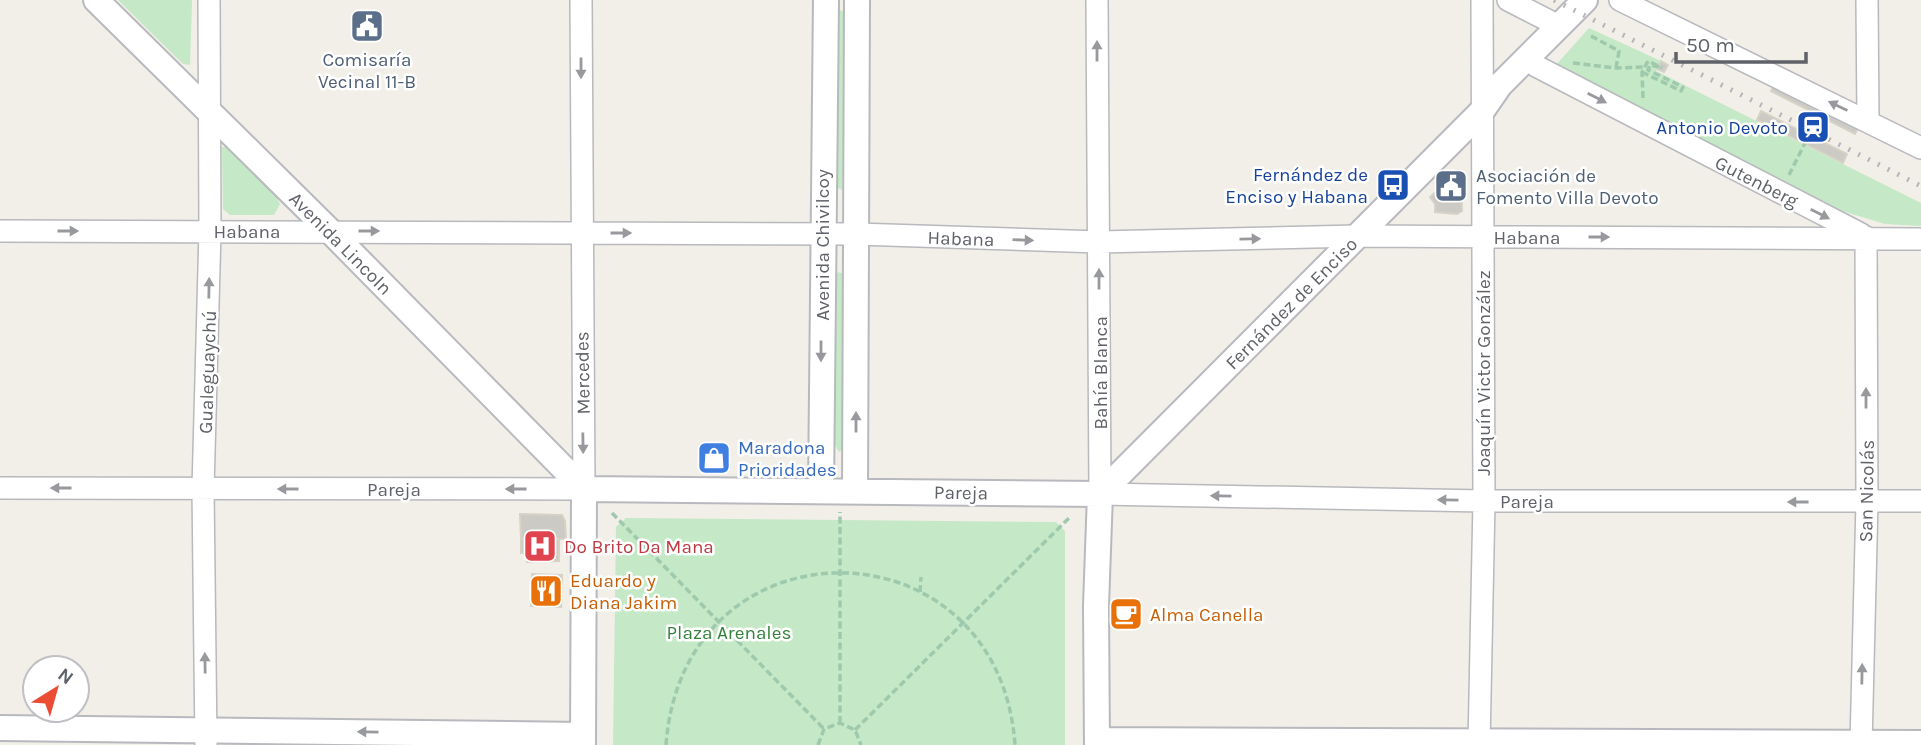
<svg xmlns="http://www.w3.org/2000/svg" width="1921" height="745" font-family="Karla,sans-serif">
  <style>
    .green { fill: #c5e8c6 }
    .building { fill: #cccac5; stroke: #d6d2c6; stroke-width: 2 }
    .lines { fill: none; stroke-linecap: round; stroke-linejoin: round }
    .minor-casing { stroke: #b8b9be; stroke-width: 24 }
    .tertiary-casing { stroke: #b8b9be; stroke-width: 28 }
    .path { stroke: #9ec9ac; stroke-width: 3.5; stroke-dasharray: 7 3.5; stroke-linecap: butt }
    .minor { stroke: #fff; stroke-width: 21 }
    .tertiary { stroke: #fff; stroke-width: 24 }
    .rail { stroke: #b6b6b8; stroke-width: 5; stroke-dasharray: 2 9; stroke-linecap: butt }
    .oneway { fill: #97999d }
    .labels { text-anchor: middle; stroke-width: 5; stroke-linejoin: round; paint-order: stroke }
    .service-label { font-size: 19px; fill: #4e5e75; stroke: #fff }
    .transit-label { font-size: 19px; fill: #164399; stroke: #fff; text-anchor: end }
    .street-label { font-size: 19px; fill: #5f6268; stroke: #fff }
    .shop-label { font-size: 19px; fill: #366cbe; stroke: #fff; text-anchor: start }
    .health-label { font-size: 19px; fill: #be3a42; stroke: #fff; text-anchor: start }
    .food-label { font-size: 19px; fill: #c56008; stroke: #fff; text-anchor: start }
    .park-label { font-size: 19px; fill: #34823b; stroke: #fff }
  </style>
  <rect width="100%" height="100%" fill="#f1efe8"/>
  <path class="green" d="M118,0H192L190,65L183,64Z
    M840,10L845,12V188L842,190L836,187L837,12Z
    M1589,28L1661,61L1656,71L1921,203V226L1885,224L1842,211L1556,65Z
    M222,147H229L273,191L280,204L274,215H230L223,209Z
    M838,272L844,274V449L839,452L835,445V276Z
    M626,518L1056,522L1065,531V745H613L616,527Z"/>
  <path class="building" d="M1661,61L1668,65L1664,72L1657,69Z
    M1775,83L1859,126L1855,134L1771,91Z
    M1761,111L1847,154L1843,163L1757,120Z
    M1458,170L1461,175L1462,211L1457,214L1435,212V204L1430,197Z
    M520,514L562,515L565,521L566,539H521Z
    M521,539H559V561L527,562V553H521Z
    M532,574L562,575L561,607L531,606Z"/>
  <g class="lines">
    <defs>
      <path id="minor" d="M1097,0L1100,494L1484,501H1921
        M1508,0L1559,26
        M1620,0L1921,148
        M1867,0L1868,120
        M1536,66L1861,234
        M0,231L857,234L1099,242L1357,236L1921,239
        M0,488L584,489L581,0
        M206,745L203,489L210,231L209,0
        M1479,745L1484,501L1482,0
        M1861,745L1867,502L1866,237"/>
      <path id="tertiary" d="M96,0L330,231L584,489
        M584,489L1100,494
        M855,490L857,0
        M821,491L826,0
        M1100,494L1482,111L1500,85L1585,0
        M0,728L583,735
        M1097,740L1921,743
        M583,745L584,489
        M1097,745L1096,606L1100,494"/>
    </defs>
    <use href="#minor" class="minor-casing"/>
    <use href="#tertiary" class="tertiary-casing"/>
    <path class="path" d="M1591,36L1619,51L1616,68
      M1573,63L1616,68L1645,67
      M1642,72L1681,91L1683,87L1648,70L1650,65L1660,67
      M1643,98L1642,72L1648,61L1662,68
      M1789,175L1805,143
      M612,513L824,729
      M920,592L921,577
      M840,723V512
      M855,730L1069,518
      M666,745C683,514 999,517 1015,745
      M818,745L824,729L840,723L855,730L861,745"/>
    <use href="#minor" class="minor"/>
    <use href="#tertiary" class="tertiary"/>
    <path class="rail" d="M1554,0L1921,186"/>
  </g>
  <defs><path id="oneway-solid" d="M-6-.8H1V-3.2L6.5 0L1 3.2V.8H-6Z" transform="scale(1.75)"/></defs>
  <g class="oneway">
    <use href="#oneway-solid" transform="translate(1097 51) rotate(-90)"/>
    <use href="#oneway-solid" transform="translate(581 68) rotate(90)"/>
    <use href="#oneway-solid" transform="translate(1597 98) rotate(27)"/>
    <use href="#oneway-solid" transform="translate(1838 106) rotate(-154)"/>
    <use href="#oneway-solid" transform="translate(1820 214) rotate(27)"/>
    <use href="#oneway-solid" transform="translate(68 231)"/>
    <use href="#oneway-solid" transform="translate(369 231)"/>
    <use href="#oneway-solid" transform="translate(621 233)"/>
    <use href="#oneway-solid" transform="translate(1599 237)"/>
    <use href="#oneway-solid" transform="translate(1250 239) rotate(-1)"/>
    <use href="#oneway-solid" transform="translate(1023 240) rotate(2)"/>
    <use href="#oneway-solid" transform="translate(1099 279) rotate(-90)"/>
    <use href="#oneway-solid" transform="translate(209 288) rotate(-89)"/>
    <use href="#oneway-solid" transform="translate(821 351) rotate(90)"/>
    <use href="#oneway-solid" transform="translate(1866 398) rotate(-90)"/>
    <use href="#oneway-solid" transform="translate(856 422) rotate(-90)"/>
    <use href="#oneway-solid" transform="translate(583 443) rotate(89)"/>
    <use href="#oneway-solid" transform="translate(61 488) rotate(-180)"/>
    <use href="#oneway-solid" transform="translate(288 489) rotate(180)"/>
    <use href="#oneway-solid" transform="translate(516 489) rotate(180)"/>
    <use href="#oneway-solid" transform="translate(1221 496) rotate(-179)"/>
    <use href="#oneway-solid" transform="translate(1448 500) rotate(-179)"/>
    <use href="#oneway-solid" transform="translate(1798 502) rotate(-180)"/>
    <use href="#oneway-solid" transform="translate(205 663) rotate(-91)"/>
    <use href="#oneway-solid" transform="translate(1862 674) rotate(-89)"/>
    <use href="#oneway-solid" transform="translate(368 732) rotate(-179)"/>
  </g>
  <defs>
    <symbol id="civic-square" viewBox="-11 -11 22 22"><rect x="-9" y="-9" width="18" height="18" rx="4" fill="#5c6f8a" stroke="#fff"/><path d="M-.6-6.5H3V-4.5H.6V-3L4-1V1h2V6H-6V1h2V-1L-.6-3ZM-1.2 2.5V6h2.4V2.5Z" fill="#fff"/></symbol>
    <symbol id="station-square" viewBox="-11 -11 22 22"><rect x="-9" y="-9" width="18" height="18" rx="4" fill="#1a4fb4" stroke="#fff"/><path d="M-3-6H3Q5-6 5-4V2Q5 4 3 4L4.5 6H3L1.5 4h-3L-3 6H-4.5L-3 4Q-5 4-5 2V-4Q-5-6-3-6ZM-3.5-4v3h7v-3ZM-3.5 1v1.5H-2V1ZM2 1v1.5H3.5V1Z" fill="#fff"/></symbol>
    <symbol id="bus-square" viewBox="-11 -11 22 22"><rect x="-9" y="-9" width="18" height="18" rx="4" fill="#1a4fb4" stroke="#fff"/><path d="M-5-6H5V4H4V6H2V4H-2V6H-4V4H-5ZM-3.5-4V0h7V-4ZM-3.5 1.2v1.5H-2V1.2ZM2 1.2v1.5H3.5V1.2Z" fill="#fff"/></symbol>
    <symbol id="shop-square" viewBox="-11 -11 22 22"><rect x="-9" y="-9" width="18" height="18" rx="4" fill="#3f7fe0" stroke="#fff"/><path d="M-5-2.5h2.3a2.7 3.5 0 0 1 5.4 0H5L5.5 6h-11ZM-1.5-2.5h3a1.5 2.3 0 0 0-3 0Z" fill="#fff"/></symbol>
    <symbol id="hospital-square" viewBox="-11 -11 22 22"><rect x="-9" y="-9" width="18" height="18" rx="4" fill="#e0444e" stroke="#fff"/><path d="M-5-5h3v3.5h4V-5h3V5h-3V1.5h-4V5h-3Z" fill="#fff"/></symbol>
    <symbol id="restaurant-square" viewBox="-11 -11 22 22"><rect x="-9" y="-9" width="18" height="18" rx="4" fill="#e8710a" stroke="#fff"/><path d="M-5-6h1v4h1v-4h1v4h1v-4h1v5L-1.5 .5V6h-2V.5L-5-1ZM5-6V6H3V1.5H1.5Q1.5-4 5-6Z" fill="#fff"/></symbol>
    <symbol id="cafe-square" viewBox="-11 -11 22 22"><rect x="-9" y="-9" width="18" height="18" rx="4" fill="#e8710a" stroke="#fff"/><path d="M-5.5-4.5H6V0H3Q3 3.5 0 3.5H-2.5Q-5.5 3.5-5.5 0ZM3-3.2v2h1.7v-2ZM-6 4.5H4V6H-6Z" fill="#fff"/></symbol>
  </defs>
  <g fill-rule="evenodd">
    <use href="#civic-square" x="348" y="7" width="38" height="38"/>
    <use href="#station-square" x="1794" y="108" width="38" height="38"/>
    <use href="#bus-square" x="1374" y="166" width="38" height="38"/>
    <use href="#civic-square" x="1432" y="167" width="38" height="38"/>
    <use href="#shop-square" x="695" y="439" width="38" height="38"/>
    <use href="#hospital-square" x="521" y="527" width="38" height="38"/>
    <use href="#restaurant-square" x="527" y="572" width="38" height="38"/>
    <use href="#cafe-square" x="1107" y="595" width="38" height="38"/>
  </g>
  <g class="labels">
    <g class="service-label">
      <text x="367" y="66">Comisaría<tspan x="367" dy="22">Vecinal 11-B</tspan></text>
      <text x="1476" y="182" text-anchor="start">Asociación de<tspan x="1476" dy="22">Fomento Villa Devoto</tspan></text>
    </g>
    <g class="transit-label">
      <text x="1788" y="134">Antonio Devoto</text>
      <text x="1368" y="181">Fernández de<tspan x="1368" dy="22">Enciso y Habana</tspan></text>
    </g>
    <g class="street-label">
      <text transform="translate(1757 181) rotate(27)" y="7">Gutenberg</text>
      <text x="247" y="238">Habana</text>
      <text x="1527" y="244">Habana</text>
      <text transform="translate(961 238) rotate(2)" y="7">Habana</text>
      <text transform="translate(341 243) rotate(45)" y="7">Avenida Lincoln</text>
      <text transform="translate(822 245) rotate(-90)" y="7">Avenida Chivilcoy</text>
      <text transform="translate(1291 303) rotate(-45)" y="7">Fernández de Enciso</text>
      <text transform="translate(207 372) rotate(-88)" y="7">Gualeguaychú</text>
      <text transform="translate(582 373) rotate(-91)" y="7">Mercedes</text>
      <text transform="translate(1100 373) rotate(-90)" y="7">Bahía Blanca</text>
      <text transform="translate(1483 373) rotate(-90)" y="7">Joaquín Victor González</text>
      <text x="394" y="496">Pareja</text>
      <text transform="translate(1866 491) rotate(-89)" y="7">San Nicolás</text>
      <text transform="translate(961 492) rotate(1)" y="7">Pareja</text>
      <text x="1527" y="508">Pareja</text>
    </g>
    <g class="shop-label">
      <text x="738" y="454">Maradona<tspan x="738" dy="22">Prioridades</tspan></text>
    </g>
    <g class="health-label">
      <text x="564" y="553">Do Brito Da Mana</text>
    </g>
    <g class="food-label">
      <text x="570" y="587">Eduardo y<tspan x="570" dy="22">Diana Jakim</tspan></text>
      <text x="1150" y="621">Alma Canella</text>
    </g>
    <g class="park-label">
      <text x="729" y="639">Plaza Arenales</text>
    </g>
  </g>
  <g transform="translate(56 689) rotate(37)"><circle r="33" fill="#ffffff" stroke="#bfc0c3" stroke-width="2"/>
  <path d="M0-5L12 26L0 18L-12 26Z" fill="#ea4c34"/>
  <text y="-10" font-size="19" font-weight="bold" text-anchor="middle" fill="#5f6268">N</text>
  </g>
  <path d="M1676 52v10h130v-10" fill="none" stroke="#5f6268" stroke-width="3.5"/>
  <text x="1686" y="52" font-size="21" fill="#5f6268" stroke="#ffffff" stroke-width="5" paint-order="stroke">50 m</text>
</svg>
